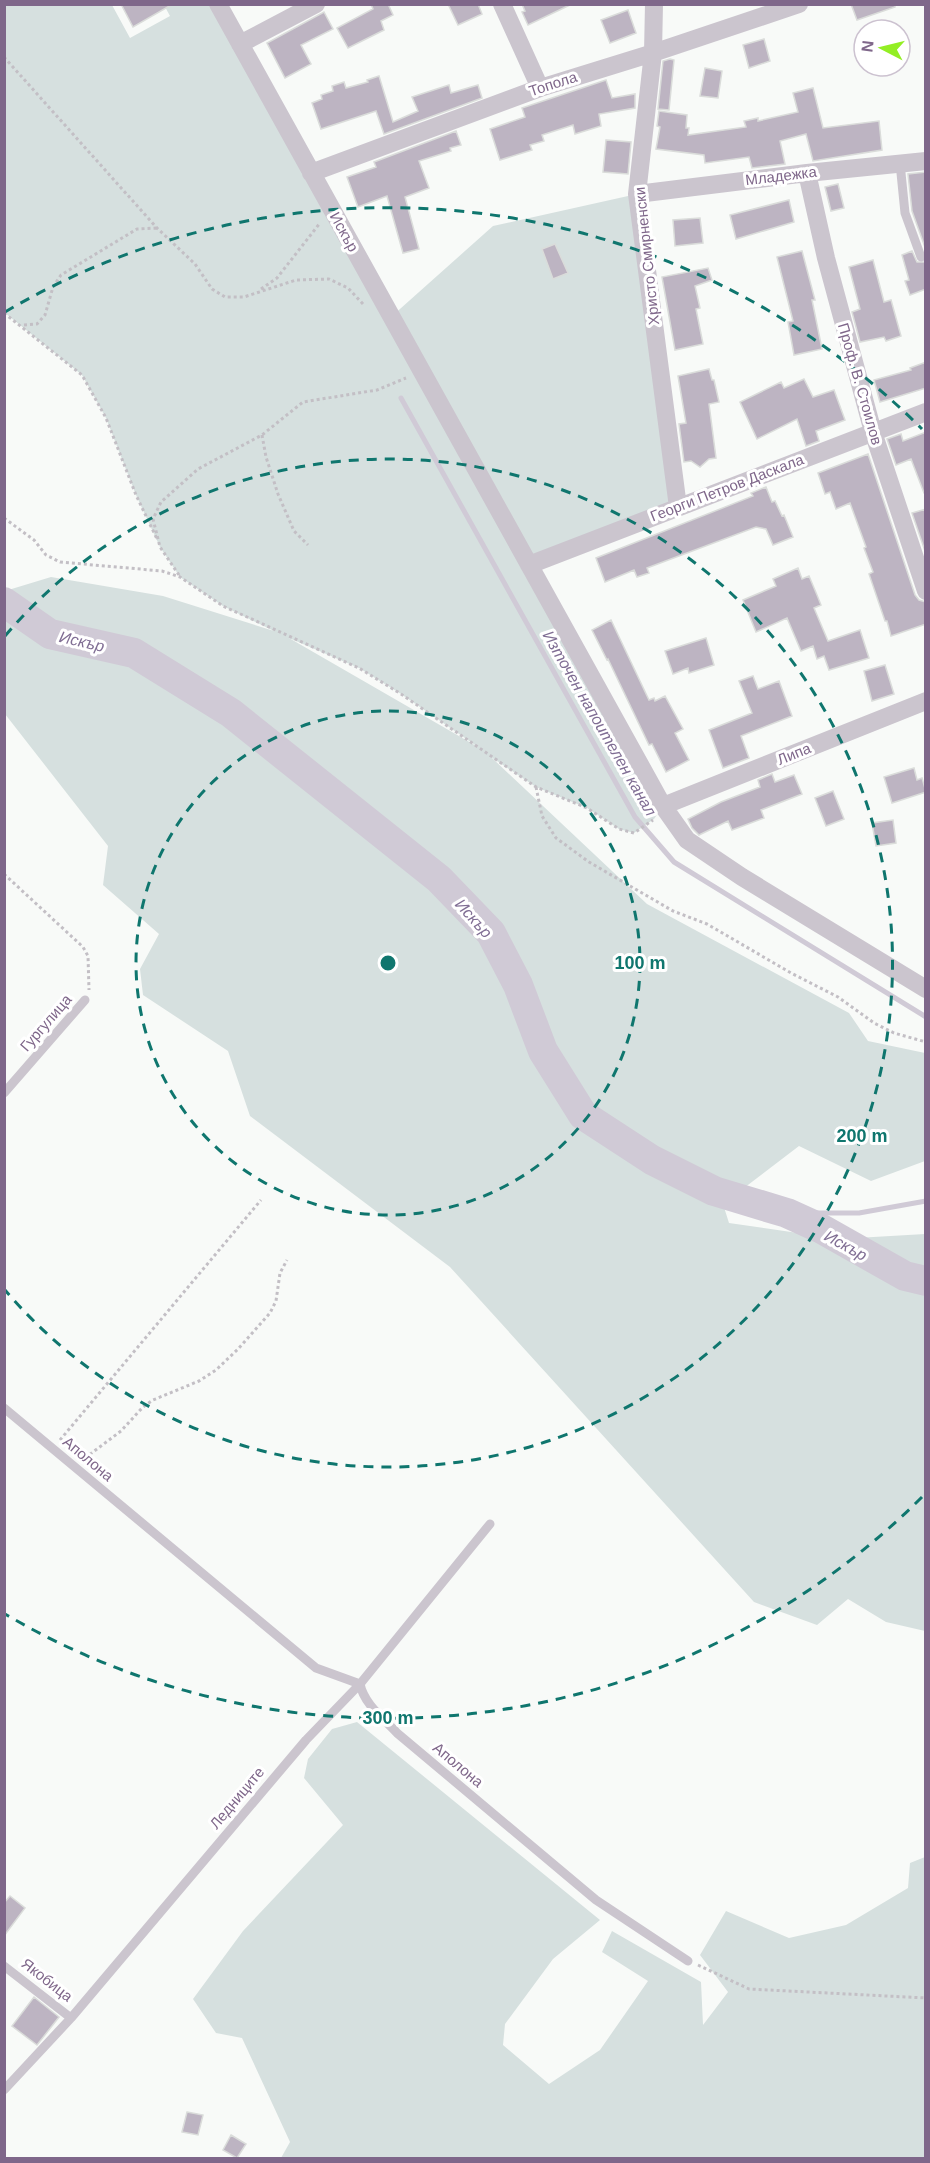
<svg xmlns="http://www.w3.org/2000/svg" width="930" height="2163" font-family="Arial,sans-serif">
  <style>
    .green { fill: #d6e0df; fill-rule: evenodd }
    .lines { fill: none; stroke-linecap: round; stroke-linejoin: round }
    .stream { stroke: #d0cad6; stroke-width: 5 }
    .river { stroke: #d0cad6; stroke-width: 30 }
    .building { fill: #bdb4c2; stroke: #dadcda; stroke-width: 1.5 }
    .path { stroke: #c3bfc5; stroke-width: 3; stroke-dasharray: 3 3; stroke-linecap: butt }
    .service { stroke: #cbc5ce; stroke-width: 9 }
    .minor { stroke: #cbc5ce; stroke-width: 18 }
    .ring { fill: none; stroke: #0f766e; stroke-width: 3; stroke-dasharray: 10 8 }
    .labels { text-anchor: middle; stroke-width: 6; stroke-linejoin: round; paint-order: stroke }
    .street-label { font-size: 15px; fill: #7f678a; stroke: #fff }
    .water-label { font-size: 16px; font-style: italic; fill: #806e94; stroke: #fff }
    .centre { fill: #0f766e; stroke: #fff; stroke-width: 3 }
    .ring-label { font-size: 18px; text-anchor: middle; font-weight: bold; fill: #0f766e; stroke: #fff; stroke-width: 6; stroke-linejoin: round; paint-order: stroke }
  </style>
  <rect width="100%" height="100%" fill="#f8faf8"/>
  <path class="green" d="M5,5H112L130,38L170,16L164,5H218L391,317L493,226L637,194L678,507L530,565L663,806L654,819L634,833L619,829L587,808L536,787L491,757L647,904L849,1013L868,1041L925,1053V1161L871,1181L799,1146L723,1204L729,1223L839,1239L925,1234V1631L886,1622L848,1599L817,1625L754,1602L450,1267L250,1116L228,1051L143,995L140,969L159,934L103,885L108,846L5,714V591L51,577L163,596L274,631L223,606L180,577L160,547L136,495L106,418L82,375L5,313ZM289,638L359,668L401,694L478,747Z
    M357,1722L600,1920L553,1959L505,2024L503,2045L549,2084L600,2050L648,1981L602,1952L612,1931L701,1982L703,2025L728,1992L700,1955L726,1911L789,1938L846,1925L908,1888L910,1863L925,1857V2158H281L290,2142L242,2038L216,2033L193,1999L243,1931L343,1825L304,1778L308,1759L332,1729Z"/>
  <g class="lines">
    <path class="stream" d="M401,398L635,817L674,862L926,1017
      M787,1213H859L926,1201"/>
    <path class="river" d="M4,602L50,634L134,653L231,713L439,879L491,933L518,985L543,1051L583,1115L652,1160L714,1191L787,1213L820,1228L905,1276L926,1281"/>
  </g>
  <path class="building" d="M121,4H173L133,27Z
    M371,4H388L393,15L381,21L384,30L348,48L337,28L373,9Z
    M448,4H478L482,14L458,25Z
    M522,4H572L528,25L522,12L525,11Z
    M851,4H895V7L857,20Z
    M628,10L636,33L610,43L601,20Z
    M324,12L333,29L301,45L311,64L285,78L267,43Z
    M764,39L770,61L749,68L743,45Z
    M670,59L674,60L669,110L658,109L663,61Z
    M705,68L722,71L718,98L700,96Z
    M379,76L393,122L418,111L412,97L449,85L451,93L478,85L482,98L384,134L376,111L321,129L312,103L322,99L321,95L333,91L332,86L344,82L346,88L368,82L367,80Z
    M606,80L612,98L635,94V108L599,114L601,126L575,134L573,125L542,135L544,141L530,145L532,150L500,160L490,129L525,117L522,108Z
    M813,88L823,128L879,121L882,150L813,161L806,134L780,141L785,164L752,168L749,157L705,163L704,155L656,149L660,127L657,126L659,111L687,115L686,128H689L688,135L746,127L744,121L758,118V121L798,112L793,93Z
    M456,131L461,145L450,148L451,151L419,161L429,188L405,197L419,249L403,253L387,196L358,207L347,177L376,167L374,162Z
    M606,140L631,142L628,174L603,172Z
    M926,172V250L912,211L908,174Z
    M838,184L844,208L831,211L825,187Z
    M789,200L794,222L736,239L730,215Z
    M700,218L703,243L675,246L673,220Z
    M555,244L568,273L553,279L542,249Z
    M802,251L815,300H812L822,349L794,355L788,322L793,321L777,257Z
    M912,251L917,262H926V289L910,295L905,281L909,280L902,255Z
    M873,260L884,302L891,300L901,336L886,341L884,337L860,342L852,312L860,309L849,267Z
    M708,268L712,280L695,286L700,308L696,309L703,344L675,350L662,277Z
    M926,362V388L880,402L874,380L911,370L910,368Z
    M709,369L712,380H714L719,402L709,404L716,458L709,459L700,467L691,461L684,462L679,424L686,423L678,376Z
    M804,379L813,397L834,390L845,420L816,431L819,441L806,446L797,419L757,439L740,402L781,382L784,388Z
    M926,432V493H924L911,459L896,465L887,439L901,434L903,441Z
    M868,454L915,595L919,600L926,602V624L891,636L887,621H885L869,574L873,572L864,548L866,547L850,503L836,509L830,492L825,494L818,473Z
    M766,487L772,502L775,501L782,516L784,515L793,537L773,545L766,529L756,527L647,568L649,573L637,577L634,570L605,582L596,558L753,496L751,493Z
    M926,509V554L912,513Z
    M798,568L802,579L809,576L817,595L821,605L814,608L828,641L860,630L869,658L829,670L824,656L817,659L813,646L801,651L787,618L756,632L743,600L776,586L773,579Z
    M611,620L649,700L654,698L655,701L665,696L683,729L675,733L689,760L666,772L652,744L649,745L608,659L607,660L592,630Z
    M706,638L714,665L689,673L688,668L673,674L665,651Z
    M885,665L894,694L872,701L864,671Z
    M753,676L758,689L779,681L792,716L741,736L749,758L723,768L709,730L752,713L739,681Z
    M914,768L917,780L922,778L926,792L892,803L884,777Z
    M772,774L775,782L794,775L802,794L761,810L764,818L732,830L728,821L699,835L692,828L688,819L721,802L760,787L758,780Z
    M833,791L844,819L826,826L815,798Z
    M893,820L896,843L876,846L872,823Z
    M10,1896L25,1908L4,1936V1903Z
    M34,1997L59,2017L37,2045L12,2026Z
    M187,2112L203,2115L198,2135L182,2132Z
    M231,2135L246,2144L237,2158L223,2150Z"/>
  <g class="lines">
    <path class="path" d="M4,57L157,228L195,264L212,289L225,297H244L296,280L329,279L348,288L363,304
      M261,289L277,278L320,223
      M4,313L82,375L106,418L136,495L157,539
      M24,325L37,324L45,315L53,287L61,275L137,229L157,228
      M262,435L266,457L278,494L294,531L308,545
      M4,518L34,540L46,555L60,562L162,571L180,577L223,606L359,668L401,694L536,787L587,808L619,829L634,833L653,820
      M179,575L160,547L153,519L161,502L198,469L262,435L303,402L377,390L406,378
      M536,787L542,816L556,838L589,862L673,911L707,924L791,973L838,997L874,1023L894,1033L926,1042
      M4,874L83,947L88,956L89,990
      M60,1440L261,1200
      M85,1458L121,1431L143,1407L153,1400L199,1381L216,1370L238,1349L270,1313L276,1301L280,1273L287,1260
      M698,1965L749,1989L926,1998"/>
    <path class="service" d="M900,163L905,213L921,257
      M4,1093L85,1000
      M4,1408L316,1668L360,1684C364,1704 383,1718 397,1733L596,1900L688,1961
      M4,1966L71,2018
      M4,2090L71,2018L306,1740L360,1684L490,1524"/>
    <path class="minor" d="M218,4L663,806L687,840L742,877L926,989
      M502,4L540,88
      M654,4L653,53L637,194L678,507
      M240,44L316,4
      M311,173L540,88L653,53L799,4
      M807,173L826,258L873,432L926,591
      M637,194L807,173L926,161
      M529,565L926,412
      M663,806L926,701"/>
  </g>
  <g class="ring">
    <circle cx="388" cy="963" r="252"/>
    <path d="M5 636A504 504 0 1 1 5 1290"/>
    <path d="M922 1497A755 755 0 0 1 5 1614M5 312A755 755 0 0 1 922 429"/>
  </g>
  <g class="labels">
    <g class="street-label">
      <text transform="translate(553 84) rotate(-18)" y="5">Топола</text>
      <text transform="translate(781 176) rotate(-7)" y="5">Младежка</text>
      <text transform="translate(344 232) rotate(61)" y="5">Искър</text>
      <text transform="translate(647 256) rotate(-96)" y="5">Христо Смирненски</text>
      <text transform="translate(860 384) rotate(74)" y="5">Проф. В. Стоилов</text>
      <text transform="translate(727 488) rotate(-21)" y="5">Георги Петров Даскала</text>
      <text transform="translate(794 754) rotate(-22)" y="5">Липа</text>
      <text transform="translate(46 1023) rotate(-49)" y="5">Гургулица</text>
      <text transform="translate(88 1459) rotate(40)" y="5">Аполона</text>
      <text transform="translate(458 1765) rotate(40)" y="5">Аполона</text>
      <text transform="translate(237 1798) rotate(-50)" y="5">Ледниците</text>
      <text transform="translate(47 1980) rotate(38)" y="5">Якобица</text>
    </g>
    <g class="water-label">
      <text transform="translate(82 641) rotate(13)" y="6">Искър</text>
      <text transform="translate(600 723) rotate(60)" y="6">Източен напоителен канал</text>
      <text transform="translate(474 918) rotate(48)" y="6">Искър</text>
      <text transform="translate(846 1245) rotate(29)" y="6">Искър</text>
    </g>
  </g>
  <circle cx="388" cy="963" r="9" class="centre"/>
  <g class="ring-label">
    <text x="640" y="969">100 m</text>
    <text x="862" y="1142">200 m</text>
    <text x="388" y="1724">300 m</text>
  </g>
  <rect width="930" height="2163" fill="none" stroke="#7f678a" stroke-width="12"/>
  <g transform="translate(882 48) rotate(277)"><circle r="28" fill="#ffffff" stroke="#ccc2d0" stroke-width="1.5"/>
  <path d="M0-4.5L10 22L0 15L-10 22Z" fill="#93ee24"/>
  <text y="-9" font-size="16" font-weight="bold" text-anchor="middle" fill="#7f678a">N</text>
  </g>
</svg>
